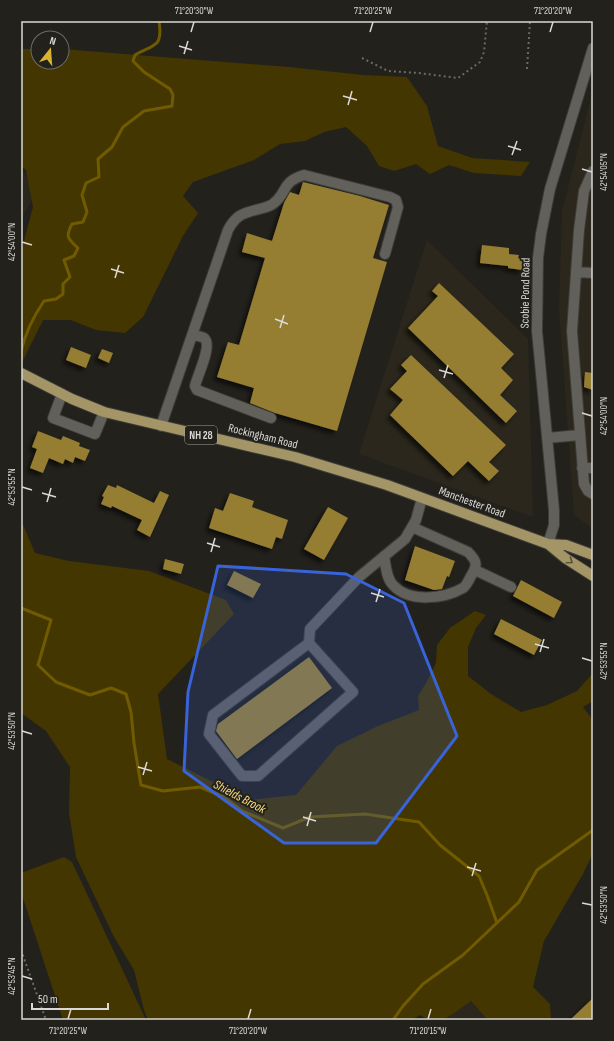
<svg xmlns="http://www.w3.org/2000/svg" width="614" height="1041" font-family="'Sofia Sans Condensed',sans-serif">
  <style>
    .built { fill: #2b271c }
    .green { fill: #443600 }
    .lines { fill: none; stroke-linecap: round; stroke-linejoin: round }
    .stream { stroke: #715b00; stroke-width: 3 }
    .building { fill: #957e32; filter: url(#shadow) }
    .minor-casing { stroke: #3d3c38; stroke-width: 12 }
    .major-casing { stroke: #3d3c38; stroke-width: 12 }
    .path { stroke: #6c6a66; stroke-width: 2; stroke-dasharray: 2 3; stroke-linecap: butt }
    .minor { stroke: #62605a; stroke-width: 10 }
    .major { stroke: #a39566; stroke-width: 10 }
    .oneway { stroke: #564f3a }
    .marked { fill: #3963d8; fill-opacity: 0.2; stroke: #3963d8; stroke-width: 3; stroke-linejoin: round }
    .ticks { fill: none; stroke: #dad9d5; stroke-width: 1.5 }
    .labels { text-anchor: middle; stroke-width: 4; stroke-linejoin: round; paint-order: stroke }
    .shield { fill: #23211c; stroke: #a3a29e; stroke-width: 1 }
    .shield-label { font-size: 11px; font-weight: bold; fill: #dad9d5 }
    .street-label { font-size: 12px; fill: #dad9d5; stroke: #23211c }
    .water-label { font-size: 13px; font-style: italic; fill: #fadc79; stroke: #23211c }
    .neatline { fill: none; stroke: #dad9d5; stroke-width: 1.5 }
    .ticks-label { font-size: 10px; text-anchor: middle; fill: #dad9d5 }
  </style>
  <defs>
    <filter id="shadow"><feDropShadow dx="-3.5" dy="3.5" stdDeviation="2" flood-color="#0009"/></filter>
  </defs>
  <rect width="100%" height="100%" fill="#23211c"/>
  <path class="built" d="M593,90V529L574,515L559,308L562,211Z
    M21,171L40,186L21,219Z
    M427,240L528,339L533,517L359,454Z
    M487,972L514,1020H425Z"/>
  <path class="green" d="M21,49H38V62H62V49L289,67L363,75L407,77L427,106L438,146L472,158L530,162L521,176L474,173L449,165L430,174L416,164L394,171L379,166L367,146L346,127L324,132L305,141L280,144L254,160L193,182L183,196L198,213L183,236L143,317L125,333L96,330L71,320H43L22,362L21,361V252L33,207L26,170L21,166Z
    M21,520L35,553L69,561L149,571L226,600L234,614L158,694L167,759L249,800L296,795L337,746L378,726L419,710L418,696L426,683L436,663L437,645L450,628L475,611L486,615L476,628L468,647V676L491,694L521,712L547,705L577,691L593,673V701L583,707L593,720V853L583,874L544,941L533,987L550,1004L551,1020H488L471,1001C454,1012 441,1029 420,1015L411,1020H148L144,1010L134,970L114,937L76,857L69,813L70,767L46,731L21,713Z
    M64,857L72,862L146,1020H63L21,892V873Z"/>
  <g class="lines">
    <path class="stream" d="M21,352C25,333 33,317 44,301L56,299L63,294V284L70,277L64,260L74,256L78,248C68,239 65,237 72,224L83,222L87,212L82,195L86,183L99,177L98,159L112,147L123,127L144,111L172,106L173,95L170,89L144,72L133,61L135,55C154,44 163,48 159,21
      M21,608L51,620L38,665L56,682L90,695L111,688L126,694L131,712L134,743L141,785L163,791L200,787L224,797L242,811L283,828L310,817L365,814L419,822L440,845L479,876L487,895L497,923
      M393,1020L403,1006L423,984L463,955L519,902L537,870L593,830"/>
  </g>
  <path class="building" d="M303,182L360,196L389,205L373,258L387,262L337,431L275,413L250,403L254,388L217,377L228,342L239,345L265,258L242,252L247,233L272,241L284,203L290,192L299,195Z
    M482,245L509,248V254L519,255L518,258L524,259L522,270L508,268V266L480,263Z
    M439,283L514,354L501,368L513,380L500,395L517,411L506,423L408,328L438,296L432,291Z
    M71,347L91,355L86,368L66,360Z
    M102,349L113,353L109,363L98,358Z
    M411,355L506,445L489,462L499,471L489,481L468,461L453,476L390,415L403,400L390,389L407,371L401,365Z
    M585,372L593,373V390L584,387Z
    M38,431L61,440L63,436L80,443L79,446L90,450L85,461L75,457L73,463L65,459L63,464L49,458L43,473L30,468L37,449L32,447Z
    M108,485L116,488L117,485L154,503L160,491L169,495L150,537L137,530L142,520L112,506L111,508L101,504L104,497L102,496Z
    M230,493L254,501L252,507L288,520L282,539L276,537L272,549L209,528L215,508L223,511Z
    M328,507L348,518L324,560L304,549Z
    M415,546L455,561L449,577L447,576L442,589L434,590L405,580Z
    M165,559L184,564L181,574L163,569Z
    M234,571L261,584L253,598L227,585Z
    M521,580L562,602L554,618L513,596Z
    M501,619L542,640L534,655L494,634Z
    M309,657L332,688L237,759L216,731L218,724Z
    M593,998V1020H570Z"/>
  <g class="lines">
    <defs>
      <path id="minor" d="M593,171L584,191L579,230L572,331L584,484L588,491L593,494
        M576,272L593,273
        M192,335C195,336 201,336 204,338C213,345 197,376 195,386L197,390L271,418
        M62,394L53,418L95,434L104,412
        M161,426L228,230C237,213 245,213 263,208C266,207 271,206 274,203C288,192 281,182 304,175L390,197L396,200L398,207L385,254
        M547,438L580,435
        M582,468H593
        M548,544L554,525V510L537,331L538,258L541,234L550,189L593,48
        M384,556C386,566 386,578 393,585C409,603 444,599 463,588C466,586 469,580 471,576C478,565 477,561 468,552L412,527
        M475,570L511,587
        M309,643L353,692L258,776H242L209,734L213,715L309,643L310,629L359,577L405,539L416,520L422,498"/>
      <path id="major" d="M21,373L72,399L104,412L295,457L387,485L548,544L566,545L593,555
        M548,544L565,558L593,576"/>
    </defs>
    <use href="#minor" class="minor-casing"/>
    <use href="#major" class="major-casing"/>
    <path class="path" d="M362,58L388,71L418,73L458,78L480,62L484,52L487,21
      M527,69L530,21
      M21,950L46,1020"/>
    <use href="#minor" class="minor"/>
    <use href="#major" class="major"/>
  </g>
  <defs><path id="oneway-chevron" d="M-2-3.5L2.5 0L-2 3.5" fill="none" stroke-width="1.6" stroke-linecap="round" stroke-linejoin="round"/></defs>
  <use class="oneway" href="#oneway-chevron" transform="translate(570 561) rotate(35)"/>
  <path class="marked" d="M218,566L346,574L404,603L457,736L376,843H284L184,771L188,692Z"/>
  <path class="ticks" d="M191,32L194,22M370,32L373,22M550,32L553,22M179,46L192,50M184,54L188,41M343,96L357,100M348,105L352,91M508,146L521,150M512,155L517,141M582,169L592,172M22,242L32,245M111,269L124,273M115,278L119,265M275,319L288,324M280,328L284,315M439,370L453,374M444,378L448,365M582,413L592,416M22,487L32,490M42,493L56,497M47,502L51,488M207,543L220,547M211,552L215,538M371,593L384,597M376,602L380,589M535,644L549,648M540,652L544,639M582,658L592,661M22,731L32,734M138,767L152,771M143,775L147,762M303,817L316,821M307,826L311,812M467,867L481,871M472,876L476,863M582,903L592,905M22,976L32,979M68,1019L71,1009M248,1019L251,1009M428,1019L431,1009"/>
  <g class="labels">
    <rect class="shield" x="185" y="426" width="32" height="18" rx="3"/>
    <g class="shield-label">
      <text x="201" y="439">NH 28</text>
    </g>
    <g class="street-label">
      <text transform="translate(525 293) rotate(-89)" y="4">Scobie Pond Road</text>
      <text transform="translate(263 436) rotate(14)" y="4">Rockingham Road</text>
      <text transform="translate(472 502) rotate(20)" y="4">Manchester Road</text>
    </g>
    <g class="water-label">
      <text transform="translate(240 796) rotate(28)" y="5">Shields Brook</text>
    </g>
  </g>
  <rect width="614" height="1041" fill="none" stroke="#23211c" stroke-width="44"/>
  <g transform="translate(50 50) rotate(17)"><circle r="19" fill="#23211c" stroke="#6c6b66"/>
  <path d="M0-3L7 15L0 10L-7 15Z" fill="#d8b434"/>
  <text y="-6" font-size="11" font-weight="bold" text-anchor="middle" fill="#dad9d5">N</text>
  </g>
  <path d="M32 1003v6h76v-6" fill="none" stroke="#dad9d5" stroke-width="2"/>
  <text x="38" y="1003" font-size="12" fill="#dad9d5" stroke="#23211c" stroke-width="3" paint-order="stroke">50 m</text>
  <rect x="22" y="22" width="570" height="997" class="neatline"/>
  <g class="ticks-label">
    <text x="194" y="14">71°20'30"W</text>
    <text x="373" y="14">71°20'25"W</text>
    <text x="553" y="14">71°20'20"W</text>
    <text transform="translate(603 172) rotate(-90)" y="4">42°54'05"N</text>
    <text transform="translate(11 242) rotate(-90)" y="4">42°54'00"N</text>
    <text transform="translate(603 416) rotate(-90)" y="4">42°54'00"N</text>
    <text transform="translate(11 487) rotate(-90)" y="4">42°53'55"N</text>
    <text transform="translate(603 661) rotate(-90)" y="4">42°53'55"N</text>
    <text transform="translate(11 731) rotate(-90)" y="4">42°53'50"N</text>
    <text transform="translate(603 905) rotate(-90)" y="4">42°53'50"N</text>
    <text transform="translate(11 976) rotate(-90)" y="4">42°53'45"N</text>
    <text x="68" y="1034">71°20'25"W</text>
    <text x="248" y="1034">71°20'20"W</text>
    <text x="428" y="1034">71°20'15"W</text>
  </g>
</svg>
